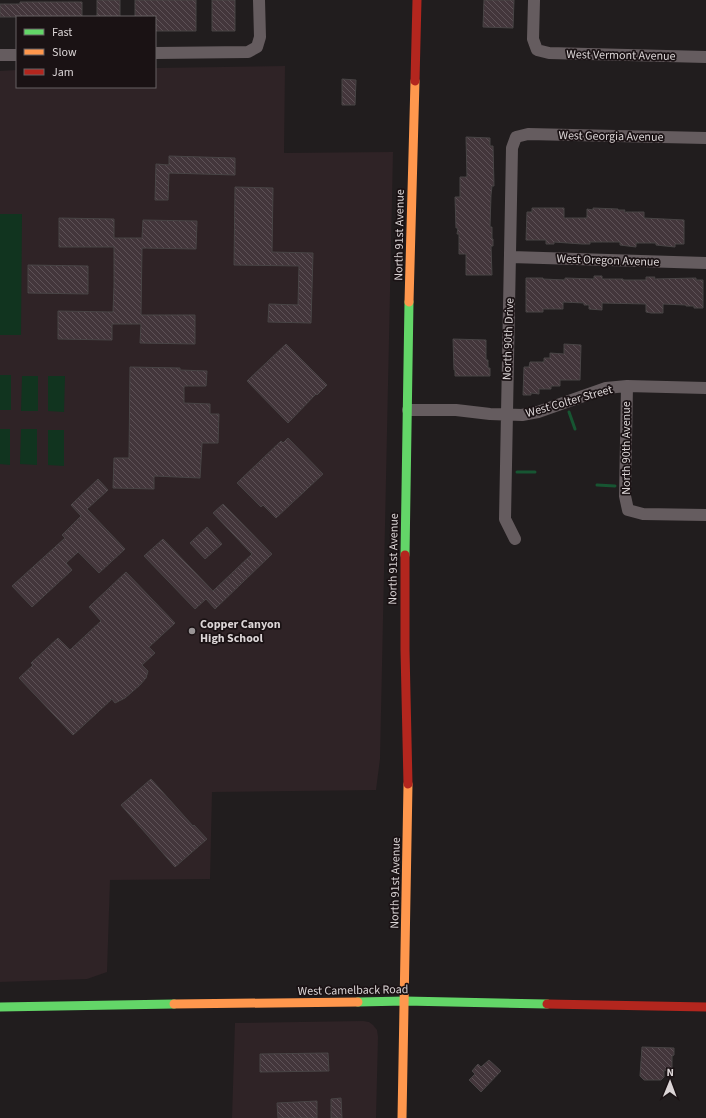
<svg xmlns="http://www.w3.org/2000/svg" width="706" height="1118" font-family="'Source Sans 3',sans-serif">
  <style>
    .built { fill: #2f2326 }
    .green { fill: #11341f }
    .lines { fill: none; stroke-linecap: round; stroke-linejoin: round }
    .stream { stroke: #175532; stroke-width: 3 }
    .building { fill: url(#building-back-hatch); stroke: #484445 }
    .street { stroke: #655c5f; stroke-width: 12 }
    .fast { stroke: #63d668; stroke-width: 9 }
    .slow { stroke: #ff974d; stroke-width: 9 }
    .jam { stroke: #b3261e; stroke-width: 9 }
    .poi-dot { fill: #9a9596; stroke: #1a1214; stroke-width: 1.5 }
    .labels { text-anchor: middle; stroke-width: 3.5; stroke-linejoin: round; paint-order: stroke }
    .street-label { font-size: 12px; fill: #dbd5d6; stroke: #1a1214 }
    .poi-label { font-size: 12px; font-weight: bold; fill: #dbd5d6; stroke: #1a1214; text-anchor: start }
  </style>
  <defs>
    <pattern id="building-back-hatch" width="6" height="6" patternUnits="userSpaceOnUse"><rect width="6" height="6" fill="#43363b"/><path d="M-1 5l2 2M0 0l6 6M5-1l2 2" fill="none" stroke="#5e5257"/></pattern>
  </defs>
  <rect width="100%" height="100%" fill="#211d1e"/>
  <path class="built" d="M285,66L284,153L393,152L380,759L376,790L212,792L210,879L110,880L107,972L87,979L0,982V71L17,70V87H155V68Z
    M363,1021L369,1022L373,1025L377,1030L378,1037L376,1118H232L235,1023Z"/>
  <path class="green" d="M0,214H22L21,335H0Z
    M0,375H11V410H0Z
    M22,376H38V411H21Z
    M48,376H65L64,412L48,411Z
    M0,429H10V465L0,464Z
    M21,429H37V465L20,464Z
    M48,430H64V466L48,465Z"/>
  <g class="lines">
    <path class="stream" d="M569,412L575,429
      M517,472H535
      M597,485L615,486"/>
  </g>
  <path class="building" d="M97,0H120V17H97Z
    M135,0H196V31H155V17H135Z
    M212,0H235V31H212Z
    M484,0H514L513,28L483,27Z
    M20,2H82V17H0V4H20Z
    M342,79L356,80L355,105H342Z
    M466,137L490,138V146H493L494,186H492L491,195L490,227H492V239H493V246H491L492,275H466V254H459V234H457L458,228H456L455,197H460V177H467Z
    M169,156L235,158V175L169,173L168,200H155L156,164L169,165Z
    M235,187L273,188L272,252L313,253L311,323L268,322L269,304L298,305L299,266L234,265Z
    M532,208H564V218H587V209L593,210V208L618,209V210H625L624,212H644V218L684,220V244H675V247L656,245V243H636V247L620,245V242H590V244H582L554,242V244H546V240H526L527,212H532Z
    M59,218L114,219V238H142L143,220L197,221L196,249L142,248L141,315H195V344L140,343L141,324H112V340L58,339V311L113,312L114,286V247H59Z
    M28,265L88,266V294L28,293Z
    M594,276H602V279H623V280H646V277H655L654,279L696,278V280H703V308H694V306H686V305L663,304V313H651L646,312V304L602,303V310L589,309V305H584V303L563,302V309H543V312H526V278H543V279L565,280V278L594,279Z
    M453,339L486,340V360H488V368H490V376H455V370H454Z
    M286,344L327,385L317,395L316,394L288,423L247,381Z
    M564,344L581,345L580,380H560V386H551V389H539V394L531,393V395H523L524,367H529L530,362H544V358H550V353L564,354Z
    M130,367L180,368V370L207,371L206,386H184V403L210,404V414H219L218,443H202L200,478L154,476V489L113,488L114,458H129Z
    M288,438L323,474L276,518L263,505L261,507L237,483L281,441L283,443Z
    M98,479L108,490L87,509L125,549L99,573L78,552L66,563L72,570L32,607L12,586L65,538L62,535L81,516L71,505Z
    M223,504L272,554L215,609L206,599L195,609L144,556L163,539L213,591L252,554L213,513Z
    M207,527L222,544L205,559L190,543Z
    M126,572L175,623L149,647L155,653L142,665L148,671L146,678L140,685L125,698L115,703L112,699L73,735L19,678L33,665L31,663L58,638L70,650L101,621L89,607Z
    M151,779L193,826L194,825L207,839L175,867L121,805Z
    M642,1047L674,1048V1055L672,1056V1071L664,1070V1077L661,1080H644L640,1076Z
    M328,1053L329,1071L260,1072V1054Z
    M489,1060L501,1071L481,1092L469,1080L475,1074L472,1071L478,1064L481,1067Z
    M341,1098L342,1118H331V1099Z
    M317,1101V1118H278L277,1103Z"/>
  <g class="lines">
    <path class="street" d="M534,0L533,39L537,50L549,53L706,57
      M155,53L248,52L257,47L260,37L259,0
      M0,55H17
      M511,257L706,263
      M627,386L625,496L628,510L643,514L706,515
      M408,410H456L490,414L522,415L538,412L606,388L627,386L706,388
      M515,539L505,519L512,148L516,137L528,134L706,138"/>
    <path class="fast" d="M405,555L409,302
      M358,1002L405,1001L547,1004
      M0,1007L174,1004"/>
    <path class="slow" d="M409,302L415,81
      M174,1004L358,1002
      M402,1118L408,784"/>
    <path class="jam" d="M415,81L417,0
      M405,555V650L408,784
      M547,1004L706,1007"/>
  </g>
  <circle class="poi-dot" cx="192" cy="631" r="4"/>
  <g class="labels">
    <g class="street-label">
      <text transform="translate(621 55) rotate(1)" y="4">West Vermont Avenue</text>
      <text transform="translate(611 136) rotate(1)" y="4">West Georgia Avenue</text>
      <text transform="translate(399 235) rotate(-89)" y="4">North 91st Avenue</text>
      <text transform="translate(608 260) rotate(2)" y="4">West Oregon Avenue</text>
      <text transform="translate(508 339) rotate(-88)" y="4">North 90th Drive</text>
      <text transform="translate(569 401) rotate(-16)" y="4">West Colter Street</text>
      <text transform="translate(626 448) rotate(-90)" y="4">North 90th Avenue</text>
      <text transform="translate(393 559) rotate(-89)" y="4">North 91st Avenue</text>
      <text transform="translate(395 883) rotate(-89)" y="4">North 91st Avenue</text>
      <text transform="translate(353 990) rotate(-1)" y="4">West Camelback Road</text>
    </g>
    <g class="poi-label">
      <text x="200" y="628">Copper Canyon<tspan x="200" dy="14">High School</tspan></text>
    </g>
  </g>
  <rect x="16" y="16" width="140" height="72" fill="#1a1214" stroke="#676062"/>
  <rect x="24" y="29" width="20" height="6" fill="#63d668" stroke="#676062"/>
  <text x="52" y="36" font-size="12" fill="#dbd5d6">Fast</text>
  <rect x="24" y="49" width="20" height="6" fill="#ff974d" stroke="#676062"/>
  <text x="52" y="56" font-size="12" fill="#dbd5d6">Slow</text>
  <rect x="24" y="69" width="20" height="6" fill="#b3261e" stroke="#676062"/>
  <text x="52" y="76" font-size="12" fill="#dbd5d6">Jam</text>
  <g transform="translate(670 1082) rotate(1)" stroke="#1a1214" stroke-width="3" paint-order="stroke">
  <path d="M0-3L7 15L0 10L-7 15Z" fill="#dbd5d6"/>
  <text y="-6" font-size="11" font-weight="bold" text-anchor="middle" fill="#dbd5d6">N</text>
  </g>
</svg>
